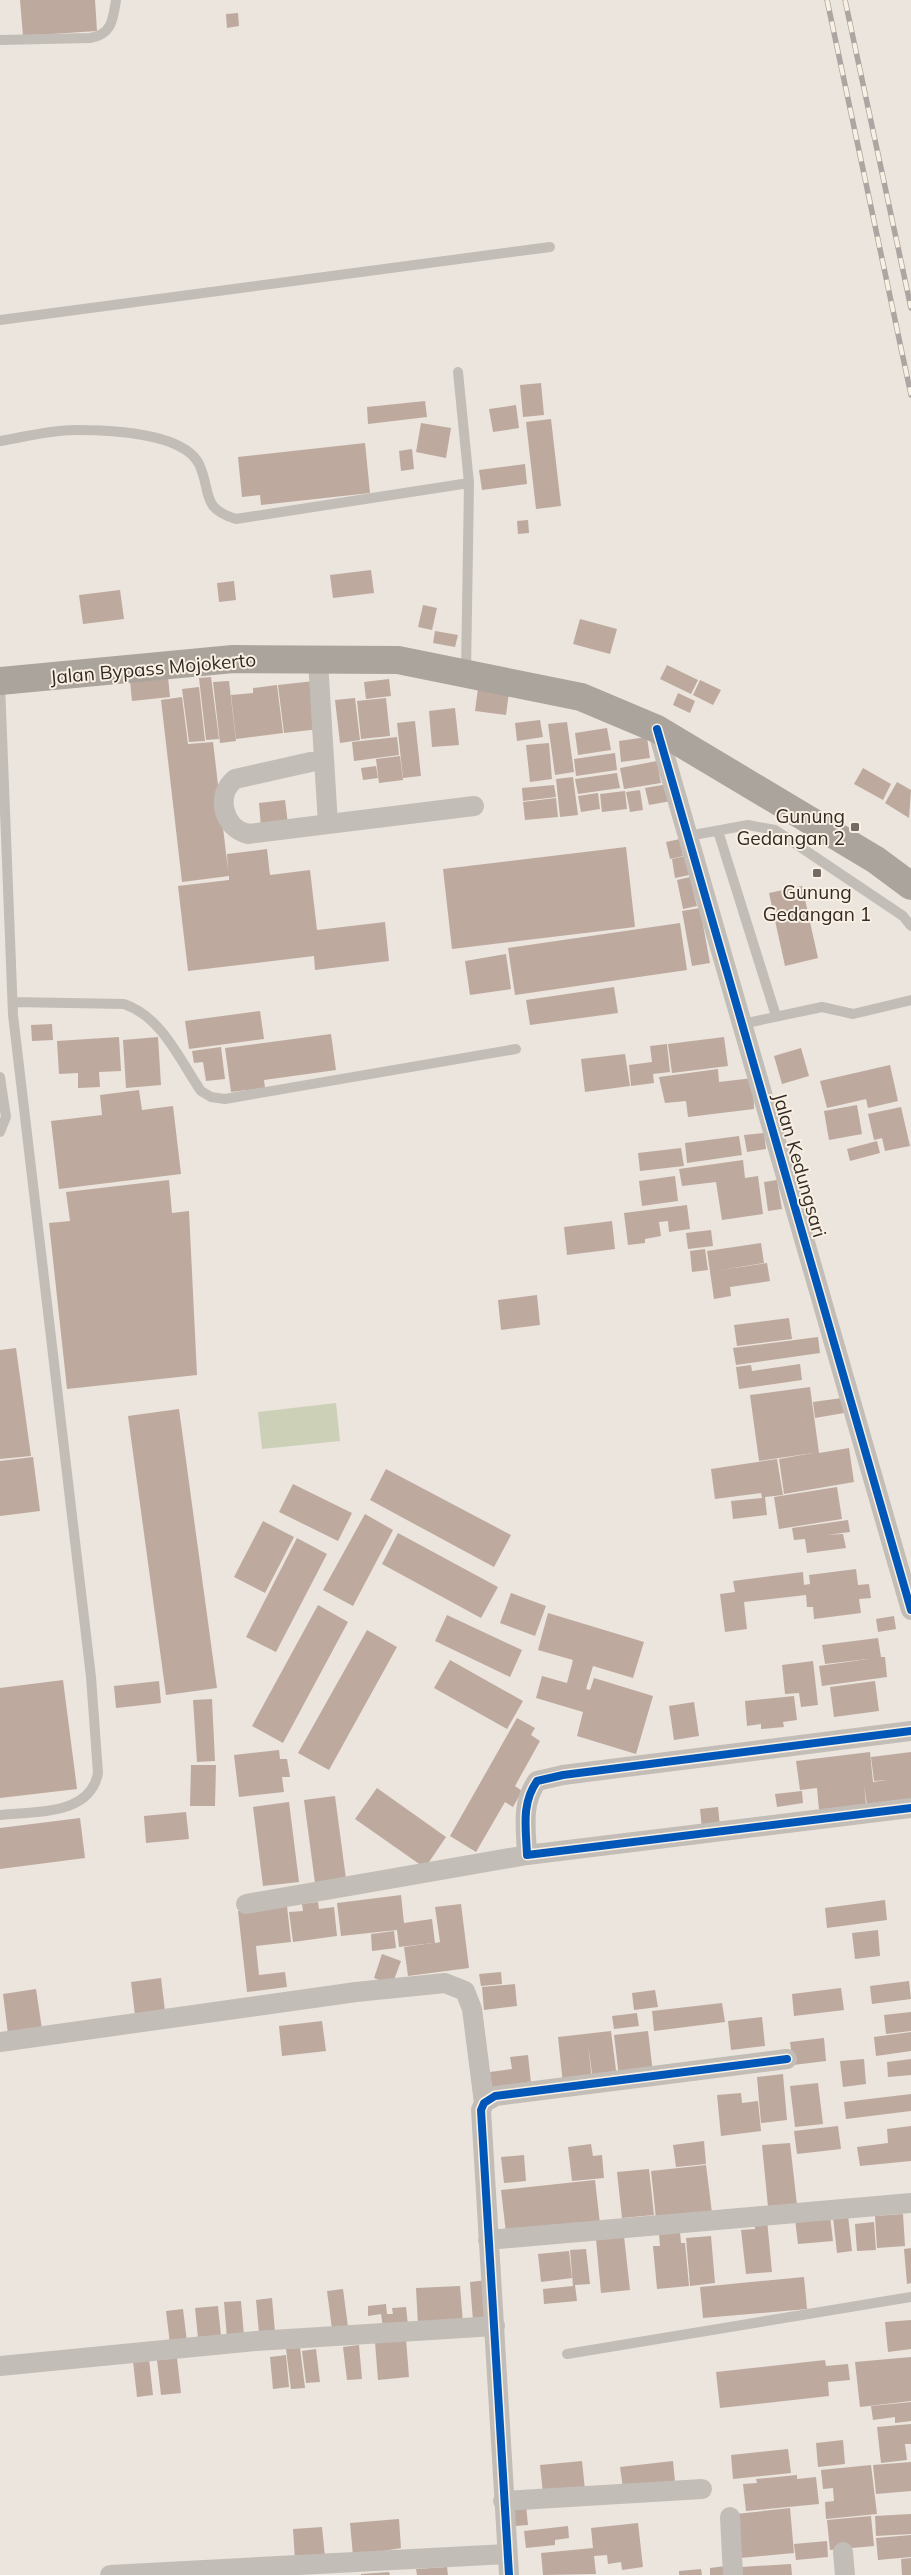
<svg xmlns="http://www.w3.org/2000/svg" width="911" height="2575" font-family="Mulish,sans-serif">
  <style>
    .green { fill: #cbd0b7 }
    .building { fill: #bea99f }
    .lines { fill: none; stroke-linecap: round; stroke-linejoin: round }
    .lane { stroke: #c3bdb7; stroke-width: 10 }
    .street { stroke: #c3bdb7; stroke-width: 20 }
    .highway { stroke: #aaa49c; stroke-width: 28 }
    .rail-casing { stroke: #aba6a1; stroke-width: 5.5 }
    .rail { stroke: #f9f0e3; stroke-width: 4; stroke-dasharray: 11; stroke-linecap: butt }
    .cycleway-casing { stroke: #f9f0e3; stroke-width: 11 }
    .cycleway { stroke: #0057b8; stroke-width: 8 }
    .poi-dot { fill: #746b65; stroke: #f9f0e3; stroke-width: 2 }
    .labels { text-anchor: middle; stroke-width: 4; stroke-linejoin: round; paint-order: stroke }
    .street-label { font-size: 19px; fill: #342a25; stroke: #f9f0e3 }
    .poi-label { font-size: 19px; fill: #342a25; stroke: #f9f0e3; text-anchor: end }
  </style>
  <rect width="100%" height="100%" fill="#ebe5dd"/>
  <path class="green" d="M336,1403L340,1441L262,1449L258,1412Z"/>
  <path class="building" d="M20,0H95L97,31L23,36Z
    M238,13L239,26L227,28L226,14Z
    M541,383L544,415L523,417L520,385Z
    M425,401L427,417L368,424L367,407Z
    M516,405L519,428L493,432L489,409Z
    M551,419L561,506L536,509L526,422Z
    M421,423L451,428L446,458L416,452Z
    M365,443L370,493L261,505L260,495L242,497L238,457Z
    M412,449L414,469L401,471L399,451Z
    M525,464L527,484L482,490L479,470Z
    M528,520L529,533L518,534L517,521Z
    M371,570L374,593L333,598L330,575Z
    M234,581L236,600L219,602L217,583Z
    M120,590L124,619L83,624L79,595Z
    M423,605L437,608L432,630L418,627Z
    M580,619L617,629L610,654L573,644Z
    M435,631L458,635L455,647L433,643Z
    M667,665L698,680L691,694L660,679Z
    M168,677L170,697L132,701L130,681Z
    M211,677L219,739L206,740L199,678Z
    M389,679L391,696L366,699L364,682Z
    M700,680L721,690L713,705L693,695Z
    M229,681L236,741L220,743L213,682Z
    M314,681L320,729L284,733L278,685Z
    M277,685L283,733L236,739L231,695L253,693V688Z
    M199,687L205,741L189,742L182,689Z
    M478,688L509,692L506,715L475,711Z
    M678,693L695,701L690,713L673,705Z
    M182,697L188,744L213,742L228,870L227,854L267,849L270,875L310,870L317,930L385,922L389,961L315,970L314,956L188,971L178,886L229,880V876L182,882L161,700Z
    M355,698L360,740L340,743L335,700Z
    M386,698L390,736L361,739L357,701Z
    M455,708L459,745L432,747L429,711Z
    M540,720L543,737L517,741L515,723Z
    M415,721L421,776L403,778L397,723Z
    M567,722L574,772L555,775L548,724Z
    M607,728L611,750L578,755L575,733Z
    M397,737L399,755L354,761L352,742Z
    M647,737L650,758L621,762L619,741Z
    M549,743L552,779L530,782L526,745Z
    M615,753L617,770L576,776L574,759Z
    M400,756L403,780L379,783L376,759Z
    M657,761L661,783L624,789L620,768Z
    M376,766L378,778L363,780L361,768Z
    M863,768L891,784L883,800L854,784Z
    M617,773L620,788L578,794L575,779Z
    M573,777L578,815L560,817L556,779Z
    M897,782L911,790L909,818L885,803Z
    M668,784L671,801L649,805L645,788Z
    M554,785L556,797L523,801L522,788Z
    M640,790L643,810L630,812L626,792Z
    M625,791L627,809L602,812L600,794Z
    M598,793L600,809L581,812L578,796Z
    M556,798L558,817L525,820L523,802Z
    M285,800L288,824L261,827L259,803Z
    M680,839L683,856L670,859L666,842Z
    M626,847L635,927L452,949L443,869Z
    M685,856L689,875L675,878L672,859Z
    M690,877L697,906L683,909L677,880Z
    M802,886L818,958L785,966L769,893Z
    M700,908L710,963L692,966L682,911Z
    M680,923L687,970L515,995L508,948Z
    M506,954L511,989L470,995L465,961Z
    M614,987L618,1013L530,1025L526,1000Z
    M260,1011L264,1039L189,1049L185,1021Z
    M52,1024L53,1040L32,1041L31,1025Z
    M331,1034L336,1070L264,1080L265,1088L231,1092L225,1048Z
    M119,1037L121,1071L99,1072L100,1087L78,1088V1073L59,1074L57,1041Z
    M158,1037L161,1085L126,1088L123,1040Z
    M724,1037L728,1066L672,1073L668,1044Z
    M667,1044L670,1072L653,1074L654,1083L631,1086L629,1065L652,1062L650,1046Z
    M221,1047L225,1079L206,1081L203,1062L194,1063L192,1051Z
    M801,1048L809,1076L782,1084L774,1056Z
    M625,1054L630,1086L585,1092L581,1059Z
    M890,1065L898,1101L868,1108L866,1099L827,1108L820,1081Z
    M718,1069L719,1082L753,1078L754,1109L688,1117L686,1101L665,1103L659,1077Z
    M139,1090L142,1110L173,1106L181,1174L59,1189L51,1121L102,1115L100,1095Z
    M857,1105L862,1134L829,1140L824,1111Z
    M901,1107L910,1146L885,1151L882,1138L874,1140L868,1114Z
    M764,1133L766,1149L747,1152L744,1135Z
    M739,1136L742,1155L687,1163L685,1143Z
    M877,1141L880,1153L850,1161L847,1149Z
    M681,1148L684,1166L640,1171L638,1153Z
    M743,1160L745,1178L758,1176L763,1214L722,1220L716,1182L682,1186L679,1169Z
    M675,1176L678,1201L642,1206L639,1181Z
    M169,1180L172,1213L189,1211L197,1375L67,1389L49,1223L70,1221L66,1192Z
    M777,1180L782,1209L768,1211L764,1182Z
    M687,1205L690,1229L669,1232L668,1221L659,1222L661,1236L645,1239V1243L628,1245L624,1213Z
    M612,1221L615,1249L567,1255L564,1227Z
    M711,1230L713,1246L688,1249L686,1233Z
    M761,1243L764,1263L715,1271L767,1263L770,1281L730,1287L731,1296L714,1299L707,1251Z
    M705,1249L708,1270L692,1272L690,1251Z
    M537,1295L540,1325L501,1330L498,1300Z
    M789,1318L792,1339L737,1346L734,1325Z
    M818,1337L820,1353L736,1365L733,1348Z
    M16,1348L31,1456L0,1459V1350Z
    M800,1364L802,1380L739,1389L736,1367L751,1365L752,1371Z
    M810,1387L819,1453L849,1448L854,1482L784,1494L779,1459L813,1453L759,1461L750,1395Z
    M842,1398L844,1413L815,1418L813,1402Z
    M179,1409L217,1688L166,1695L128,1416Z
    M33,1457L40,1511L0,1516V1461Z
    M777,1459L783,1495L765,1497L767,1515L733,1519L731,1501L762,1498L761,1493L715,1499L711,1469Z
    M386,1469L511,1535L494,1567L370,1500Z
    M293,1484L352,1513L338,1541L279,1512Z
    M837,1487L842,1519L779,1529L774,1497Z
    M365,1514L393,1530L353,1606L323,1590Z
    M848,1520L850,1532L827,1535L843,1534L846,1548L807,1553L805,1539L794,1540L792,1528Z
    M263,1521L294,1537L265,1593L234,1577Z
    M398,1533L498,1587L481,1618L382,1564Z
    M297,1538L327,1554L276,1652L246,1637Z
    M856,1569L858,1585L869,1584L871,1598L859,1599L861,1613L814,1619L813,1607H807L806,1595L744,1602L747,1629L725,1632L720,1594L735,1592L733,1581L803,1572L804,1585L810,1584L809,1575Z
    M511,1593L546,1606L535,1636L500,1623Z
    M318,1605L348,1622L283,1743L252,1726Z
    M548,1613L644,1642L633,1678L593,1666L586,1689L590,1690L594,1678L653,1696L636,1754L577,1736L583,1712L536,1698L542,1676L567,1683L573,1660L538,1650Z
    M447,1615L522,1650L510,1677L435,1641Z
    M894,1616L896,1629L878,1632L876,1619Z
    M367,1630L397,1647L329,1770L298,1753Z
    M878,1638L881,1657H885L887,1677L822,1686L819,1666L868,1659L825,1664L822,1645Z
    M450,1660L523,1701L507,1729L434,1688Z
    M813,1661L818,1705L801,1707L799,1693L785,1694L782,1665Z
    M63,1680L77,1789L0,1798V1688Z
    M159,1681L161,1703L116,1708L114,1686Z
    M875,1681L879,1711L834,1717L830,1687Z
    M794,1696L797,1720L783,1722L784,1727L761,1729V1724L747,1726L745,1701Z
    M212,1699L215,1761L197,1762L193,1700Z
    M694,1702L699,1736L674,1740L669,1706Z
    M517,1718L535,1728L531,1735L540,1741L515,1786L522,1791L513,1807L505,1802L476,1852L450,1836Z
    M279,1750L280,1759H287L290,1777H282L284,1792L239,1797L234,1755Z
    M870,1752L873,1782L887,1780L874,1781L871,1757L911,1752V1799L867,1805L864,1785L866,1804L819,1810L817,1788L800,1790L796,1761Z
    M191,1765H216L215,1806H190Z
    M377,1788L446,1837L425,1868L355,1819Z
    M802,1791L803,1803L777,1807L775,1794Z
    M335,1796L346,1879L315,1883L304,1800Z
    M289,1802L299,1882L263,1886L253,1807Z
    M718,1807L720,1826L702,1829L700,1809Z
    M186,1812L189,1839L146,1843L144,1816Z
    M80,1818L85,1858L0,1869V1828Z
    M401,1895L404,1923L432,1919L435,1943L440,1942L435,1907L461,1904L469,1968L408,1976L404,1947L433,1943L399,1947L397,1930L341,1936L337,1903Z
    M885,1900L887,1920L827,1928L825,1908Z
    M318,1902L319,1909L334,1907L337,1936L293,1942L289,1912L303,1911L302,1904Z
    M287,1906L291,1942L256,1946L259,1975L285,1972L287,1987L247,1992L238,1911Z
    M878,1930L880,1956L855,1959L852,1933Z
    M394,1931L396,1948L372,1951L371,1934Z
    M382,1954L401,1961L392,1985L374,1978Z
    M501,1972L502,1984L481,1986L479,1974Z
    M161,1978L165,2011L135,2015L131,1982Z
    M909,1981L911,1999L872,2004L870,1986Z
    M515,1984L517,2006L484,2010L482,1987Z
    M841,1988L844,2010L794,2016L792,1994Z
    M36,1989L42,2029L8,2034L3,1994Z
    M655,1990L658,2007L634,2010L632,1993Z
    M722,2003L725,2022L654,2031L652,2011Z
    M911,2012V2031L886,2034L884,2015Z
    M637,2013L639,2026L614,2029L612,2016Z
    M762,2017L765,2046L731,2050L728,2021Z
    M322,2021L326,2051L282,2056L279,2026Z
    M611,2031L617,2078L593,2081L588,2044L592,2081L563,2084L558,2037Z
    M648,2031L653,2073L619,2077L614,2035Z
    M911,2032V2051L876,2056L874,2037Z
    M824,2038L826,2061L793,2065L790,2042Z
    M528,2055L531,2083L492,2088L490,2072L512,2069L510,2057Z
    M864,2059L866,2084L843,2087L840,2061Z
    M911,2059V2075L888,2077L887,2062Z
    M783,2074L787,2120L761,2123L757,2077Z
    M818,2083L823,2124L795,2127L790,2086Z
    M741,2093L742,2103L758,2101L761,2131L721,2136L717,2095Z
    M911,2094V2111L846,2119L844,2102Z
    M838,2126L841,2149L797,2154L794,2131Z
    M911,2126V2161L860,2166L857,2147L888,2143L887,2129Z
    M704,2141L706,2164L676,2167L673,2145Z
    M790,2143L797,2205L768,2207L762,2145Z
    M591,2144L593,2156L602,2155L604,2178L572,2181L568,2147Z
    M524,2155L526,2181L504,2183L501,2157Z
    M706,2165L712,2213L656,2219L651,2171Z
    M649,2169L654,2215L622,2218L617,2172Z
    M595,2180L600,2224L506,2233L501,2190Z
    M903,2214L905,2246L877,2248L875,2216Z
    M848,2215L852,2251L837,2253L833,2217Z
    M830,2216L833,2241L798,2244L795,2219Z
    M767,2220L772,2272L746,2274L741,2230L755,2229L754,2221Z
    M874,2222L876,2250L857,2251L855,2224Z
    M680,2232L681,2243H685L689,2286L657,2289L653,2246H660L659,2234Z
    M624,2236L630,2290L601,2293L596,2239Z
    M711,2236L715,2283L690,2286L686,2238Z
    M911,2248V2283L907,2284L904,2249Z
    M586,2249L590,2284L575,2285L577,2301L544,2304L543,2289L573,2286L570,2250Z
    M569,2251L572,2278L541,2282L538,2254Z
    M804,2277L807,2309L703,2318L700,2287Z
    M487,2280L491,2320L473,2321L470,2282Z
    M460,2286L463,2323L418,2325L416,2288Z
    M343,2289L348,2327L332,2329L327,2291Z
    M272,2298L275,2332L259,2333L256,2300Z
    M241,2301L244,2336L227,2338L224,2302Z
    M386,2304L387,2314H393L392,2308L406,2307L408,2325L383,2327L381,2314L368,2316V2306Z
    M218,2306L221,2336L198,2338L195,2308Z
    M183,2309L187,2342L170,2344L166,2311Z
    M911,2320V2349L888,2352L885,2322Z
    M406,2339L409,2377L378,2380L375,2342Z
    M359,2345L362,2379L347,2380L343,2347Z
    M300,2348L305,2388L291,2389L286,2349Z
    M316,2349L320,2382L306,2383L302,2351Z
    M286,2355L289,2387L273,2389L270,2357Z
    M911,2357V2401L860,2407L855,2362Z
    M177,2358L181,2393L161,2395L157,2360Z
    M149,2359L153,2395L137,2397L133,2361Z
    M825,2360L826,2366L848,2364L850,2380L828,2382L829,2396L720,2408L716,2372Z
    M911,2402V2421L895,2423V2417L873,2420L871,2406Z
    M911,2424V2444H905L907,2460L881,2463L877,2427Z
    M843,2440L845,2464L818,2467L816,2443Z
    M788,2449L791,2473L733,2479L731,2455Z
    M582,2461L585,2490L543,2494L540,2465Z
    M673,2461L675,2482L623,2488L620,2467Z
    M911,2462V2491L876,2494L873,2465Z
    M871,2465L877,2514L826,2519L825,2502L834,2501L833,2488L823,2489L821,2470Z
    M797,2475V2479L816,2477L819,2504L746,2511L743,2484L757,2483L756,2479Z
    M526,2505L528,2525L515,2526L514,2506Z
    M790,2508L794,2553L740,2558L736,2514Z
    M911,2514V2534L876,2536L875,2516Z
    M871,2516L874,2546L830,2550L827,2520Z
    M399,2519L401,2548L353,2556L350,2523Z
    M638,2523L643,2567L622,2570L621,2562L608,2564L607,2555L594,2556L596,2574L543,2575L541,2553L593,2548L591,2528Z
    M568,2526L569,2538L555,2540V2545L526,2548L524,2531Z
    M322,2527L325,2557L295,2560L293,2529Z
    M911,2535V2557L878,2560L876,2538Z
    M827,2541L828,2557L796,2560L794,2544Z
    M911,2558V2575H902L901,2559Z
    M791,2564L792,2575H742L741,2567Z
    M726,2566V2575H710V2568Z
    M447,2567L448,2575H417L416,2569Z
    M701,2569L702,2575H679V2571Z
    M389,2572L390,2575H361V2574Z"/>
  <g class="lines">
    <path class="lane" d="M0,40L90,38C112,34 113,20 116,0
      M0,320L550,247
      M458,372L469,483L466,673
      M0,441C24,437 51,430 75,430C107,430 183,432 199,464C212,492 200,508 236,519L469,483
      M0,684L13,1015L91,1677L98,1773C90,1816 35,1811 0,1815
      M718,831L776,1016
      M688,836L748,825L775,830L903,916L911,926
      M13,1002L124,1004C162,1017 179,1059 201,1091L211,1097L225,1099L516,1049
      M742,1024L822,1007L853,1014L911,1000
      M0,1077L6,1117L0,1132
      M567,2354L911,2297"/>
    <path class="street" d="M318,661L328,824
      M657,729L911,1610
      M324,759L235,779C215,795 223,828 248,834L474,806
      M911,1731L563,1775L537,1781C521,1804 526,1828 527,1855L911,1808
      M246,1904L527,1855
      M0,2042L356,1992L445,1983L465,1991L472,2009L484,2103
      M488,2240L911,2203
      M0,2366L256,2341L495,2326
      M503,2501L702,2489
      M730,2517L733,2575
      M843,2552L845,2575
      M110,2575L507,2554
      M509,2575L481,2110L484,2103L495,2096L787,2059"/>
    <path class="highway" d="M0,681L233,659L398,660L581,697L657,729L876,860L911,886"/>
    <defs>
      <path id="rail" d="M827,0L911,395
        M845,0L911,308"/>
    </defs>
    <use href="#rail" class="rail-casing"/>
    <use href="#rail" class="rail"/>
    <defs>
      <path id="cycleway" d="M657,729L911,1610
        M911,1731L563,1775L537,1781C521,1804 526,1828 527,1855L911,1808
        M509,2575L481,2110L484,2103L495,2096L787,2059"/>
    </defs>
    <use href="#cycleway" class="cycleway-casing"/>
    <use href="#cycleway" class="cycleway"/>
  </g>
  <g class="poi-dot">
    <rect x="850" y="822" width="10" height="10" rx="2.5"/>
    <rect x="812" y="868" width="10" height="10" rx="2.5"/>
  </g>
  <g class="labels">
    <g class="street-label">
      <text transform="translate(153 668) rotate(-5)" y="7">Jalan Bypass Mojokerto</text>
      <text transform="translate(800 1165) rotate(74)" y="7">Jalan Kedungsari</text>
    </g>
    <g class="poi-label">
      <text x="845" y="823">Gunung<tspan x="845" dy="22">Gedangan 2</tspan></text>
      <text x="817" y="899" text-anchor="middle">Gunung<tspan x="817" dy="22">Gedangan 1</tspan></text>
    </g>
  </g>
</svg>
